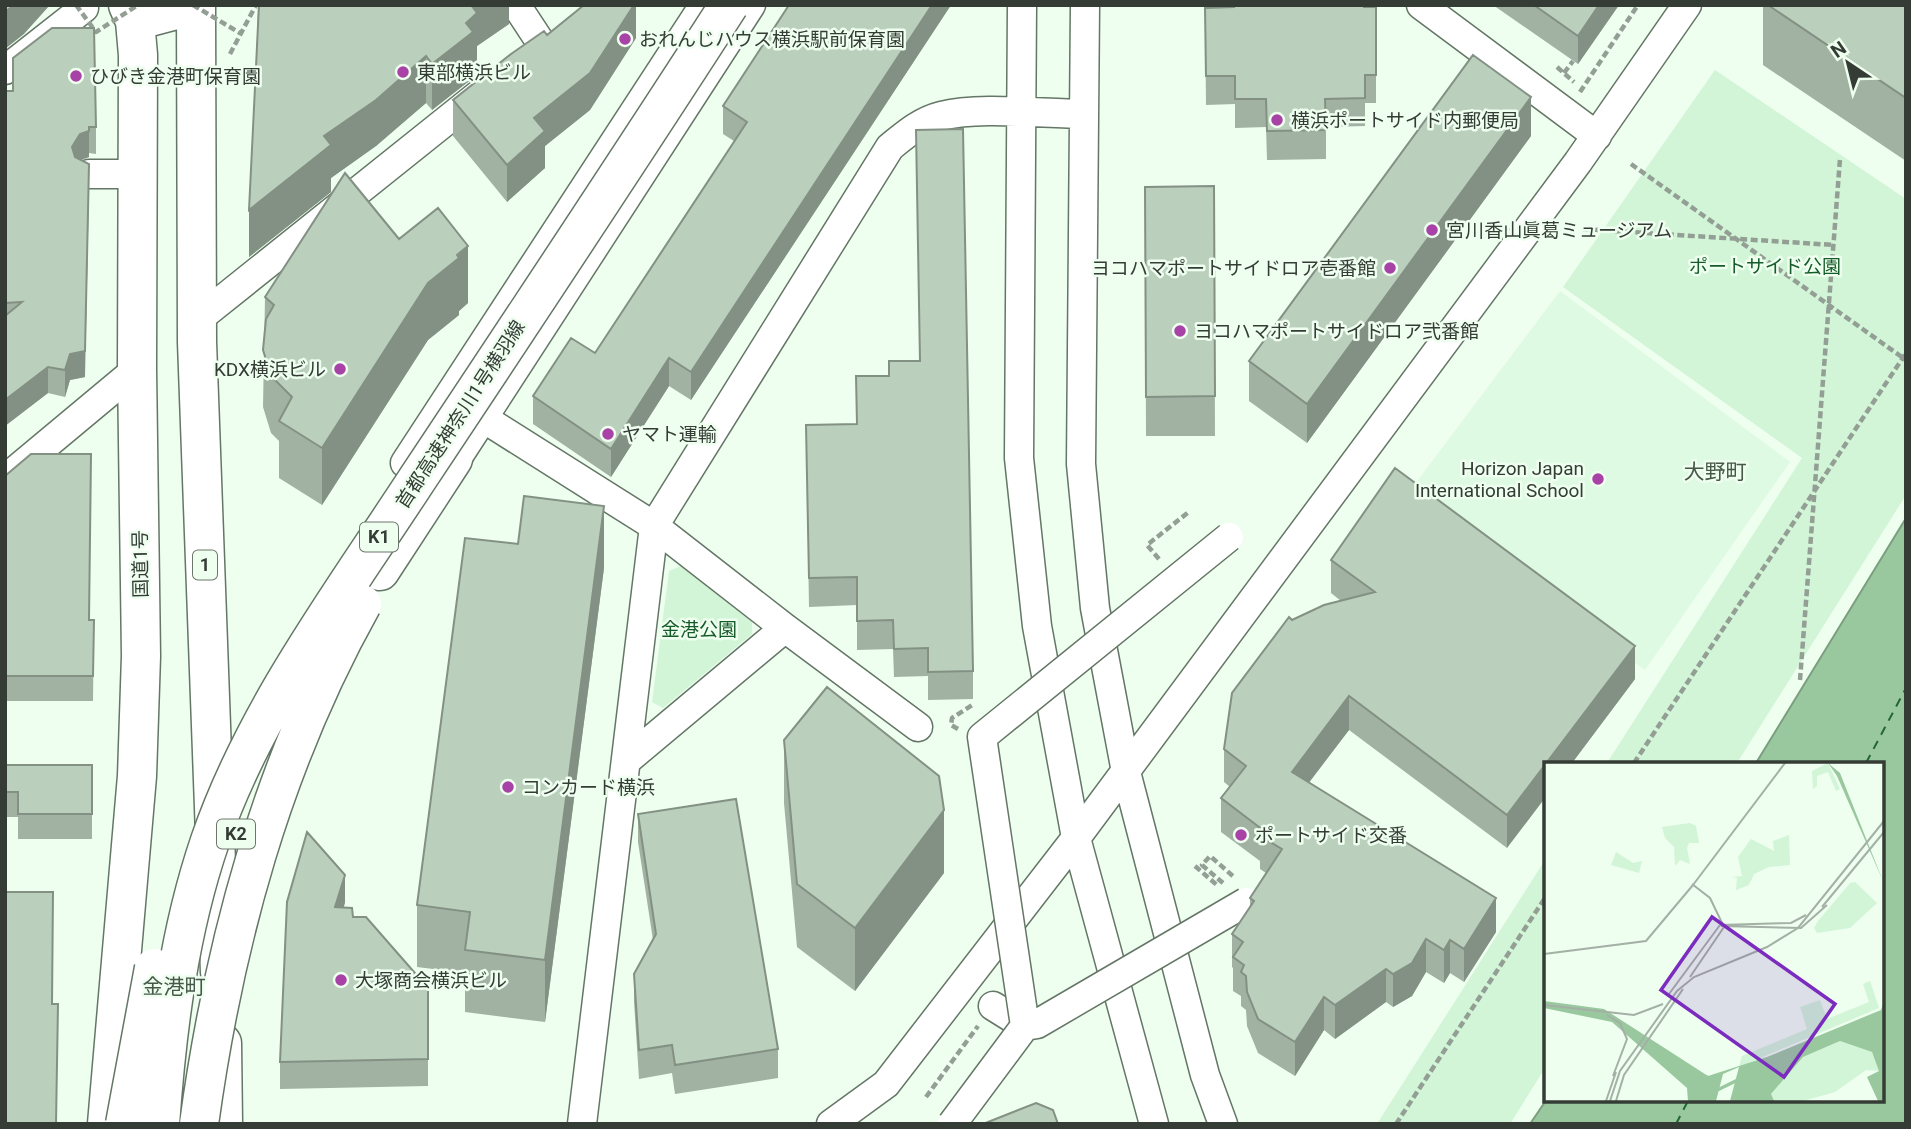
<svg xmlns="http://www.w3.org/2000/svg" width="1911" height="1129" font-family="Roboto,'Noto Sans JP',sans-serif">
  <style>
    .built { fill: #dffae2 }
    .green { fill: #d1f5d6 }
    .water { fill: #99c89f; stroke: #7b9e7f; stroke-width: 2 }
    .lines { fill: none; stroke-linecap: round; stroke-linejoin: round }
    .ferry { stroke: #236633; stroke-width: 2; stroke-dasharray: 9 7; stroke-linecap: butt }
    .minor-casing { stroke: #647666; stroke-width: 31 }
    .highway-casing { stroke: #647666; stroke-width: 41 }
    .path { stroke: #939f94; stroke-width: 4.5; stroke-dasharray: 7 3.5; stroke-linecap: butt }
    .minor { stroke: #fff; stroke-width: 28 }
    .highway { stroke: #fff; stroke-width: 38 }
    .minor-bridge-casing { stroke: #647666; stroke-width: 31; stroke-linecap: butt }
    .highway-bridge-casing { stroke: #647666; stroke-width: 41; stroke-linecap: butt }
    .path-bridge { stroke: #939f94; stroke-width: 4.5; stroke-dasharray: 7 3.5; stroke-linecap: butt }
    .minor-bridge { stroke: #fff; stroke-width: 28 }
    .highway-bridge { stroke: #fff; stroke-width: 38 }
    .wall { fill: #a1b2a3 }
    .shaded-wall { fill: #839184 }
    .building { fill: #bbcfbd; stroke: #839184; stroke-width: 2 }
    .poi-dot { fill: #a842a6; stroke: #eefeef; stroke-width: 2.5 }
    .labels { text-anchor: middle; stroke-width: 5; stroke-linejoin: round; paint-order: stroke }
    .shield { fill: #eefeef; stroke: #6c766d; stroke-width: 2 }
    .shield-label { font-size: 18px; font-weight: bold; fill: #343c35 }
    .poi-label { font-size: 19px; fill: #343c35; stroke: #eefeef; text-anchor: start }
    .park-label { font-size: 19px; fill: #165c2a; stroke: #eefeef }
    .street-label { font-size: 19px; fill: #343c35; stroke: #eefeef }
    .neighbourhood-label { font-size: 21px; fill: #465849; stroke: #eefeef }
    .inset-river { fill: none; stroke: #99c89f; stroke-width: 3.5 }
    .inset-road { fill: none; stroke: #a4b0a5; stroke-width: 2 }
    .view { fill: #7b2cbf; fill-opacity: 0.15; stroke: #7b2cbf; stroke-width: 3.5 }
    .inset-edge { fill: none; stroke: #343c35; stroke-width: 3.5 }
  </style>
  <rect width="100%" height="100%" fill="#eefeef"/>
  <path class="built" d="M1560,291L1790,462L1645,670L1406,496Z"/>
  <path class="green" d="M1715,70L1906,199V495L1737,763H1607L1802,458L1563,287Z
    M681,566L752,620V634L663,708L652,702L669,571Z
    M1545,860V1068L1510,1124H1377Z"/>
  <path class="water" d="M1906,518V1124H1530L1547,1099H1881V763H1756Z"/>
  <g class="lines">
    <path class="ferry" d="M1866,763L1906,688
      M1676,1124L1689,1099"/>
    <defs>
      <path id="minor" d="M516,5L543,46
        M1022,5L1019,458L1037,626L1076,838L1154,1124
        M1085,5L1081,464L1095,608L1126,772L1205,1075L1223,1124
        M1421,5L1597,136
        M5,70L84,8
        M89,174H138
        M197,320L482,92
        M483,418L654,526L785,628L626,761
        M405,463L704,5
        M445,477L751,5
        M5,479L137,369
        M785,628L918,727
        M993,1006L1025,1026
        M582,1124L654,526L890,147C906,134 921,121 941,116C979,106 1043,114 1084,114
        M831,1124L886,1084L1076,838L1578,162L1687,5"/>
      <path id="highway" d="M196,5L197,342L220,972
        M135,21L195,5
        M380,571L453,459
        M222,1043L223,1124
        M107,1124L137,776L141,656L137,369L138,55L135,21L128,5"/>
    </defs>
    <use href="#minor" class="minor-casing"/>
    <use href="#highway" class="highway-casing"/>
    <path class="path" d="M230,54L256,5
      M1557,67L1574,82
      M1564,73L1573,61
      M1580,92L1638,5
      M1631,164L1906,360
      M1583,229L1834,245
      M1159,559L1147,545L1190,511
      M1800,680L1840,159
      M958,729L951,725L952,718L974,704
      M1634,763L1906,353
      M1195,866L1218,886
      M1223,883L1202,865L1210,856L1234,877
      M926,1097L978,1026
      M1396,1124L1545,898"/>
    <use href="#minor" class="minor"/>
    <use href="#highway" class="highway"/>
    <defs>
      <path id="minor-bridge" d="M1025,1026L982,737L1229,537
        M952,1124L1025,1026L1037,1024L1246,902"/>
      <path id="highway-bridge" d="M125,1124L154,968
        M160,1124C167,1028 179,932 210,841C255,710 341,596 416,481C521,323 626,165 729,5
        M199,1124C224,942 272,765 362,604"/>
    </defs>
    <use href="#minor-bridge" class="minor-bridge-casing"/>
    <use href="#highway-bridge" class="highway-bridge-casing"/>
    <path class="path-bridge" d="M76,5L96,32L138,5
      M193,5L240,33"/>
    <use href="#minor-bridge" class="minor-bridge"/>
    <use href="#highway-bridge" class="highway-bridge"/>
  </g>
  <path class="wall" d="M509,5V24L477,46V60L473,63V78L432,110L426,103L376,146L331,178V192L249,257L258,7Z
    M636,5V38L590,110L545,146V168L507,202L453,136V100L547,35Z
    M789,5H951L691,400L669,386L611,477L533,424V396L595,353L734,141L723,134V106Z
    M1493,5H1619L1578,64Z
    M1763,5H1906V161L1763,65Z
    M1376,7V103H1365V126L1326,127V159L1267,160L1266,127L1235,128V104L1206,105L1205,8Z
    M5,91L96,127V154L89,153V157L81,160L85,377L70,380L65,397L48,393L5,426Z
    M1531,136L1307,443L1249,401V361Z
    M1214,186L1215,436H1146L1145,187Z
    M265,297L468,303L459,311V315L428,340L322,505L279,478V441L271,433L263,407Z
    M806,425L973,671V699L928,700V676L894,677L893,649L857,650V605L809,607Z
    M5,476L89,620H94L93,701H5Z
    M1331,560L1635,679L1572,763H1545L1507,848L1349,730L1309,782L1496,932L1464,982L1450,973L1444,983L1426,972L1412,996L1393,1007L1386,1002L1335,1039L1324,1030L1295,1076L1258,1053L1247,1026L1246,1010L1241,1006V996L1233,991V968L1232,967V934L1250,907V898L1266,873L1260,869V861L1221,832V798L1230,787L1224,782V749L1292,620L1341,601L1331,593Z
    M604,568L545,1022L465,1012V973L417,967V905Z
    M784,740L944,873L855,991L797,947L784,803Z
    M5,765H92V839H18V817H5Z
    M638,814L778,1049V1078L675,1094L672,1073L639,1079L634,1002V974L653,940L638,842Z
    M345,903L343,908L428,988V1086L280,1089V1062Z"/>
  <path class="shaded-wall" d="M14,5H50L24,34L5,49V12Z
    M470,5H509V24L477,46V60L473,63V78L432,110V64L466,23Z
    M634,5H636V38L590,110L545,146V168L507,202V165L534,118Z
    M932,5H951L691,400V372Z
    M1599,5H1619L1578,64V36Z
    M426,56V103L376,146L331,178V192L249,257V210L324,136Z
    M1531,97V136L1307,443V404Z
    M89,131V157L80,160L72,173V147L80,134Z
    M89,191L85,377L70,380L65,397V370Z
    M468,246V303L459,311V315L428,340L322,505V448L428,283Z
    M669,358V386L611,477V449Z
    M48,367V393L5,426V400Z
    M604,506V568L545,1022V960Z
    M1635,646V679L1572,763H1546Z
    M1349,696V730L1292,805V772Z
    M1545,764V798L1507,848V815Z
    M944,810V873L855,991V928Z
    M345,875V903L335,935V907Z
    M1496,898V932L1464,982V949Z
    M1426,939V972L1412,996L1393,1007V974Z
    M1450,940V973L1444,983V950Z
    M1386,969V1002L1335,1039V1005Z
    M1324,997V1030L1295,1076V1042Z"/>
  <path class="building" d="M5,5H14L5,12Z
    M259,5H471L477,13L466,23L473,32L432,64L426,56L376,100L324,136L331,145L249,210Z
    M584,5H634L590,73L534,118L545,131L507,165L453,100L511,54L544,31L547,35Z
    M789,5H932L691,372L669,358L611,449L533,396L571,338L595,353L747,122L723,106Z
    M1234,5H1364V7H1376V75H1365V98L1325,99L1326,130L1267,131L1266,99H1235V76H1206L1205,8L1234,7Z
    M1534,5H1599L1578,36Z
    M1768,5H1906V98Z
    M52,28H94L96,127H89V131L80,134L72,147L75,157L89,164L85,351L70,354L65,370L48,367L5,400V316L22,302L5,303V91H13V58Z
    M1473,55L1531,97L1307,404L1249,361Z
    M963,129L973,671L928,672V648L894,649L893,620L857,621V577L809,578L806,425L857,424L856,376H889V361H920L916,130Z
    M345,173L399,239L438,208L468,246L457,255L459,258L428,283L322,448L279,421L292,397L271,376L263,350L266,319L274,305L265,297Z
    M1214,186L1215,396L1146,397L1145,187Z
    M31,454H91L89,620H94L93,676H5V476Z
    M1395,468L1635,646L1507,815L1349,696L1292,772L1496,898L1464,949L1450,940L1444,950L1426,939L1412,963L1393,974L1386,969L1335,1005L1324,997L1295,1042L1258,1019L1247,992L1246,976L1241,972L1244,965L1233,957L1243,942L1232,934L1254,901L1250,898L1282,849L1260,836L1263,830L1221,798L1246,766L1224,749L1232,693L1289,617L1292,620L1324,605L1375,592L1331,560Z
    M524,496L604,506L545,960L465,950L470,912L417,905L465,538L518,544Z
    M827,687L939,776L944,810L855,928L797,884L784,740Z
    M5,765H92V814H18V792H5Z
    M736,799L778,1049L675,1065L672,1045L639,1050L634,974L656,934L638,814Z
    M307,832L345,875L335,907L352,908L353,917H366L428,988V1059L280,1062L287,902Z
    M5,892H53L52,1004H58L56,1124H5Z
    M1036,1103L1053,1110L1058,1124H983Z"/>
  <g class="poi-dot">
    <circle cx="625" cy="39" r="7"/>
    <circle cx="403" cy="72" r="7"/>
    <circle cx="76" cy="76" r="7"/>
    <circle cx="1277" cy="120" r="7"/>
    <circle cx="1432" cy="230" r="7"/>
    <circle cx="1390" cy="268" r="7"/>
    <circle cx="1180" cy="331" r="7"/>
    <circle cx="340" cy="369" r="7"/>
    <circle cx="608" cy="434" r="7"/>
    <circle cx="1598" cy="479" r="7"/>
    <circle cx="508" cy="787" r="7"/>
    <circle cx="1241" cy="835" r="7"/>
    <circle cx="341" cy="980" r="7"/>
  </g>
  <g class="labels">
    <g class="shield">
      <rect x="360" y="522.5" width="38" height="29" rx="5"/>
      <rect x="193" y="550.5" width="24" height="29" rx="5"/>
      <rect x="217" y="819.5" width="38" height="29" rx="5"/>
    </g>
    <g class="shield-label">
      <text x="379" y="543">K1</text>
      <text x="205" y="571">1</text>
      <text x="236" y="840">K2</text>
    </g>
    <g class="poi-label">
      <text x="639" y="46">おれんじハウス横浜駅前保育園</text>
      <text x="417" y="79">東部横浜ビル</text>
      <text x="90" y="83">ひびき金港町保育園</text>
      <text x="1291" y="127">横浜ポートサイド内郵便局</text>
      <text x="1446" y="237">宮川香山眞葛ミュージアム</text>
      <text x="1376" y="275" text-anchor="end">ヨコハマポートサイドロア壱番館</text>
      <text x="1194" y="338">ヨコハマポートサイドロア弐番館</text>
      <text x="326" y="376" text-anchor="end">KDX横浜ビル</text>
      <text x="622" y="441">ヤマト運輸</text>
      <text x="1584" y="475" text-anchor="end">Horizon Japan<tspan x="1584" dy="22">International School</tspan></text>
      <text x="522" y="794">コンカード横浜</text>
      <text x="1255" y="842">ポートサイド交番</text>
      <text x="355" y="987">大塚商会横浜ビル</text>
    </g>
    <g class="park-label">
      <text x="1765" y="273">ポートサイド公園</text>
      <text x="699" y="636">金港公園</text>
    </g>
    <g class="street-label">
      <text transform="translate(460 414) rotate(-57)" y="7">首都高速神奈川1号横羽線</text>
      <text transform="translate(140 564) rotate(-91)" y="7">国道1号</text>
    </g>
    <g class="neighbourhood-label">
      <text x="1715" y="479">大野町</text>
      <text x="174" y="994">金港町</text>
    </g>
  </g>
  <g transform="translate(1544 762)">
    <rect width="340" height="340" fill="#eefeef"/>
    <path d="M284,1L296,27L292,29L284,10L273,14V24L269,27L268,9ZM146,61L152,64L155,81H145L143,86L146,102L136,98L131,104L130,85L121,76L118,65ZM245,73L246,103L225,105L210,112L205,123L192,128L193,116L188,115L198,114L194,95L207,77L230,89L229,79ZM72,90L89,101L98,99L95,111L67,103ZM311,120L333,141L306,166L273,171L270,166L274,159L306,121ZM326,219L335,246L195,305L198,294L263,267L256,245L276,238L283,257L325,240L319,222ZM296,279L328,290L336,309L322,308L291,330L259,339H230L226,333L259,295Z" fill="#d1f5d6"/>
    <path d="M284,1L296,11L339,119L293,14ZM0,239L60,247L164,314L223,295L337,248L339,242V339H334L323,315L335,309L328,290L296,279L259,295L227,332L230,339H144L143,326L68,260L0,246Z" fill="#99c89f"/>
    <path d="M195,305L186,339H172L179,312Z" fill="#eefeef"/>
    <path class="inset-river" d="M164,314L154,324L159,335L294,269L316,266L335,271L340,277"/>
    <path class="inset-road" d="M148,122L166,136L180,165M149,123L241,1M278,145L340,70M176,163L247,161L262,153M177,164L257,166L283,143M0,192L102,179L149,123M146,215L180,165M125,232L176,163M0,243L90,253L119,242M63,253L76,261L83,277L69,314M62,339L72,310M66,339L76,309L133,229L150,215L223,185L254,166L340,59M72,339L80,313L139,227"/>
    <path class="view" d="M168,155L291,242L240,315L117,228Z"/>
    <rect width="340" height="340" class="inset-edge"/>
  </g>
  <rect width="1911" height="1129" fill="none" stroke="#343c35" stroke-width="14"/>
  <g transform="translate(1848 63) rotate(325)" stroke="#eefeef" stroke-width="5" paint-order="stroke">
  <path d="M0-5L12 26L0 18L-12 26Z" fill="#343c35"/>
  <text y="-10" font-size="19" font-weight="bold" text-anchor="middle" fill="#343c35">N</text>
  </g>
</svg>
